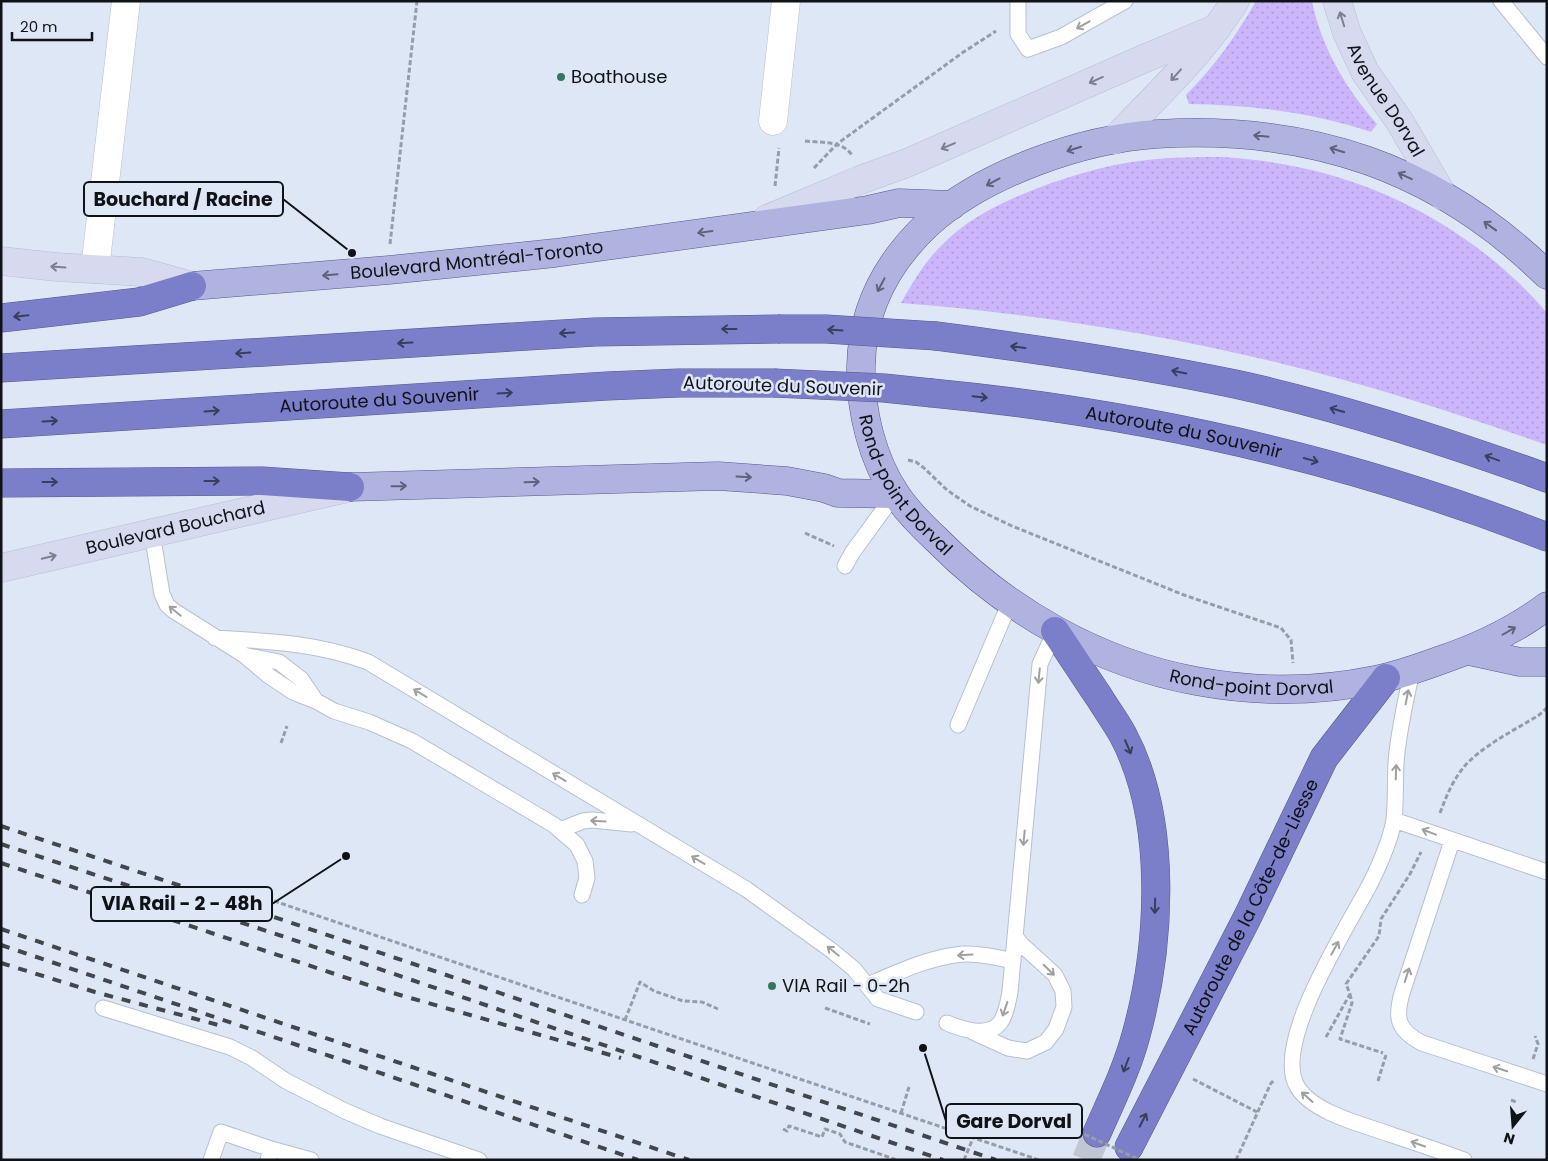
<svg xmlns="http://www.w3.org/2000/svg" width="1548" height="1161" font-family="Poppins,sans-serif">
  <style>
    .grass { fill: url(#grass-dots) }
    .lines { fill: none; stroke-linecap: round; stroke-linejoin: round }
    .highway-tunnel { stroke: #bfc7d5; stroke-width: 28; stroke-dasharray: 28 14; stroke-linecap: butt }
    .lane-casing { stroke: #b7c0ce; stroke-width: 17 }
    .street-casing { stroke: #b7c0ce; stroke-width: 29 }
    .secondary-casing { stroke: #b7c0ce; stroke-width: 29 }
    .primary-casing { stroke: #55598b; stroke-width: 29 }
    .highway-casing { stroke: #55598b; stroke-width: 29 }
    .path { stroke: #969da9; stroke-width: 3; stroke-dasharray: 5 2.5; stroke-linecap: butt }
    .lane { stroke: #fff; stroke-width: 15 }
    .street { stroke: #fff; stroke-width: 28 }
    .secondary { stroke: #d7d9ef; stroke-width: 28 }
    .primary { stroke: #b0b2df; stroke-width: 28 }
    .highway { stroke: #7b7fc9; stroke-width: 28 }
    .rail { stroke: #42474e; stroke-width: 4; stroke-dasharray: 9 9; stroke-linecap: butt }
    .highway-bridge-casing { stroke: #55598b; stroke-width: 29; stroke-linecap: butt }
    .path-bridge { stroke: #969da9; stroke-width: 3; stroke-dasharray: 5 2.5; stroke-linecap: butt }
    .highway-bridge { stroke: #7b7fc9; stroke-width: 28 }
    .oneway { stroke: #7d7f8e }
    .oneway2 { stroke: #9fa0a2 }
    .oneway3 { stroke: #60627b }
    .oneway4 { stroke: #3a3e5e }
    .poi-dot { fill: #387561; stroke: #dee7f6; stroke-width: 2 }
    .labels { text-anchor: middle; stroke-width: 5; stroke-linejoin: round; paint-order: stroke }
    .poi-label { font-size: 18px; fill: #0f1217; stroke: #dee7f6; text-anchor: start }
    .street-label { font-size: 18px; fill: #0f1217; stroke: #dee7f6 }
    .leader { fill: none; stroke: #0f1217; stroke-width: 2 }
    .callout-dot { fill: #0f1217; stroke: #dee7f6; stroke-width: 2 }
    .callout { fill: #dee7f6; stroke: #0f1217; stroke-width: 2 }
    .callout-label { font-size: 19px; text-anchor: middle; font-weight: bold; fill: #0f1217 }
  </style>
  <defs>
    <pattern id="grass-dots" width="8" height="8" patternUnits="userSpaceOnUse" patternTransform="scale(1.25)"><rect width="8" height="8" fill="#ccb6fb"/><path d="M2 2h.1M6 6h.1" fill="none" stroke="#ae9bd6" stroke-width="1.8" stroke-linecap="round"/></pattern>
  </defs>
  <rect width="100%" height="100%" fill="#dee7f6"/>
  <path class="grass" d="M1256,1H1312C1321,47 1347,90 1377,124L1371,132C1313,112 1250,105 1189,104L1186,95C1214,67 1236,36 1256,1Z
    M1223,157C1250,159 1276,162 1302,168C1396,188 1485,240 1547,313V445C1459,414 1369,385 1279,363C1155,333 1028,313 901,303C913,282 925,261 943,244C963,223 989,209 1016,197C1058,179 1102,165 1147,160C1172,157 1198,157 1223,157Z"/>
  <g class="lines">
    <path class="highway-tunnel" d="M1086,1160L1097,1133"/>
    <defs>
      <path id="lane" d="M1018,1V34L1028,49L1061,37L1125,1
        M1501,1L1547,57
        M152,533L162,594L167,605L174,611L244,655L269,676L293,692L316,701L334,711L369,722L412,741L554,825L577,845L585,861L587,878L582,895
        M845,566L852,553L895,494
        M215,638C268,641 318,643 368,662L746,889L831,950L854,969L878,999L916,1012
        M248,656L279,662L301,679L316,701
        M1412,670C1406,701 1398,732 1396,763C1395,782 1396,801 1394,820C1390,842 1380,864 1370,884C1349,925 1270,1045 1298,1088C1315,1114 1365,1125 1392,1135C1416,1143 1440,1151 1464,1160
        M958,725L1010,602
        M1394,820L1547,872
        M560,830L583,821L592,820L632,824
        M1452,841L1402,993C1395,1018 1397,1030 1422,1043L1547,1084
        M868,985C898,972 930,957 963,954C980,953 997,957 1013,961
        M103,1008L230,1047L252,1058L286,1081L345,1111L380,1126L479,1160
        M947,1023C961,1029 988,1038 1000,1023C1006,1015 1008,1002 1010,992L1040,664L1055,631
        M973,1032L1008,1048L1027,1051L1046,1042L1056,1029L1064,1007L1063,991L1055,975L1021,944L1015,936
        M211,1160L221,1132L271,1149
        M268,1160L271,1149L311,1160"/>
      <path id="street" d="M773,121L786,1
        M95,269L126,1"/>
      <g id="secondary">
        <path id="s1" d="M1337,1L1347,33L1365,72L1400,122L1443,196"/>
        <path d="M1114,140C1156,96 1203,53 1235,1"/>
        <path d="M767,219L860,180L907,163L1141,60L1217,28"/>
        <path d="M1,261L57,267L142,272L192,286"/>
        <path id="s2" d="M1,568L343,489"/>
      </g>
      <g id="primary">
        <path id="s3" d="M1547,275C1437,167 1309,125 1157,134C1082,139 985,173 929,223C888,261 862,309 861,366C860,409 872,460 897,496C908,512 923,527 937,540C1007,611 1098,663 1196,681C1255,692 1317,692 1375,680C1397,676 1419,668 1441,660C1479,647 1514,631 1547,606"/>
        <path id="s4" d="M192,286L389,270L555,253L868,210L899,203L952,205"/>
        <path d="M350,487L718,476L787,481L824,488L838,493L895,494"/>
        <path d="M1469,651L1520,662H1547"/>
      </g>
      <g id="highway">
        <path d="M1,318L139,302L192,286"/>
        <path d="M936,336C1037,349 1136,363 1235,384C1341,407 1445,441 1547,478"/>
        <path d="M1,368L595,332L778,329"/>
        <path id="s5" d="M932,393C1142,413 1350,460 1547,537"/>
        <path id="s6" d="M1,424L607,386L679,383H774"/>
        <path d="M1,483L262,481L350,487"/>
        <path d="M1055,631C1070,653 1084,675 1099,697C1107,710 1116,722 1123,735C1168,820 1161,945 1136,1035C1127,1069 1111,1101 1097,1133"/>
        <path id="s7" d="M1129,1147L1247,918L1324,758L1386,678"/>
      </g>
    </defs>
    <use href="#lane" class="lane-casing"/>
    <use href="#street" class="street-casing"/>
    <use href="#secondary" class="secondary-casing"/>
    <use href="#primary" class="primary-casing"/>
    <use href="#highway" class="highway-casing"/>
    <path class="path" d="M805,141C822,143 841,140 852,155
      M814,168L837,144L962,53L996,31
      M775,186L779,148
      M390,244L417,1
      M908,460L916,462L924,468L947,490L970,506L1012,526L1184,595L1281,628L1291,640L1293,663
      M805,533L834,546
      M281,743L287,726
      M1440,813C1446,797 1452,782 1463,768C1480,747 1515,730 1539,715L1547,708
      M274,901L1039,1160
      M1350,994L1352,1003L1340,1039L1383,1053
      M825,1008L870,1024
      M625,1020L640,982L654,991L683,1001L702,1002L718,1009
      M1326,1037L1350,994L1346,984L1379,936L1381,919L1410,874L1421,852
      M1533,1059L1538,1044L1535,1036
      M1193,1079L1257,1112
      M1378,1081L1386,1055
      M1511,1100L1516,1102
      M1031,1111L1071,1127
      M901,1113L909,1087
      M783,1129L787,1131L789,1126L822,1137L825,1129L840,1134L845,1142L897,1160
      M964,1160L973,1138
      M1236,1160L1271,1083L1275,1080"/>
    <use href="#lane" class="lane"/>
    <use href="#street" class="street"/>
    <use href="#secondary" class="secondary"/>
    <use href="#primary" class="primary"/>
    <use href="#highway" class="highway"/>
    <path class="rail" d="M1,826L271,916L996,1160
      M1,844L282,936L943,1160
      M1,863L386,991L621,1058
      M1,929L689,1160
      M1,945L638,1160
      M1,963L95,992L222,1026"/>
    <defs>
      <path id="highway-bridge" d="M778,329H826L936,336
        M774,383L884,388L932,393"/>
    </defs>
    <use href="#highway-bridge" class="highway-bridge-casing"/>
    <path class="path-bridge" d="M1071,1128L1140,1160"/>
    <use href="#highway-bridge" class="highway-bridge"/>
  </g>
  <defs><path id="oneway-shaft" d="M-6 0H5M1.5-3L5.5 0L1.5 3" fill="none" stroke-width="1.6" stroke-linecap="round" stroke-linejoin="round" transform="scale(1.25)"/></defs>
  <g class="oneway">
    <use href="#oneway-shaft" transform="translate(1342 19) rotate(-107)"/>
    <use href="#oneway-shaft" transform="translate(1176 75) rotate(132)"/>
    <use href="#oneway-shaft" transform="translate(1096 80) rotate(156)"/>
    <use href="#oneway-shaft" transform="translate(948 146) rotate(157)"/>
    <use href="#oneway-shaft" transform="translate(58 267) rotate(-176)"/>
    <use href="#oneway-shaft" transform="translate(49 557) rotate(-13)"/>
  </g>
  <g class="oneway2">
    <use href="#oneway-shaft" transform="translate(1083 25) rotate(151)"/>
    <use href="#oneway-shaft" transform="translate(175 611) rotate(-141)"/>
    <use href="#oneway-shaft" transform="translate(1039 676) rotate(96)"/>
    <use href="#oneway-shaft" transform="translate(420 693) rotate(-149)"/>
    <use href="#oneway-shaft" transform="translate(1407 697) rotate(-79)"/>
    <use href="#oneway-shaft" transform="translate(1396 772) rotate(-88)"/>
    <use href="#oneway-shaft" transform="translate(559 777) rotate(-149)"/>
    <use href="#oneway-shaft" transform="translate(598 821) rotate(-177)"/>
    <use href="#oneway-shaft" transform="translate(1429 832) rotate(-159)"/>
    <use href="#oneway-shaft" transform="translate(1024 838) rotate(95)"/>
    <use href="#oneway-shaft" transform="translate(698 860) rotate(-149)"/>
    <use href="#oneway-shaft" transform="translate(1335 948) rotate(-61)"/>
    <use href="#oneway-shaft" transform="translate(833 951) rotate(-141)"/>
    <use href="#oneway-shaft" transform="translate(965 955) rotate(177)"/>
    <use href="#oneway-shaft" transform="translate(1049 970) rotate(45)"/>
    <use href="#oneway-shaft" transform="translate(1407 975) rotate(-72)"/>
    <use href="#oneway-shaft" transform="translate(1005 1009) rotate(109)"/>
    <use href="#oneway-shaft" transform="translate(1500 1069) rotate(-162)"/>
    <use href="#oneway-shaft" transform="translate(1307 1097) rotate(-138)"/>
    <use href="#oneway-shaft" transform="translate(1418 1144) rotate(-161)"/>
  </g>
  <g class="oneway3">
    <use href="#oneway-shaft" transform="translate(1261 136) rotate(-174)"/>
    <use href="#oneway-shaft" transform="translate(1074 149) rotate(163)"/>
    <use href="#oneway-shaft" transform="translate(1337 150) rotate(-163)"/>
    <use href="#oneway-shaft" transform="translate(1405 176) rotate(-155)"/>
    <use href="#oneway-shaft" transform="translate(993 182) rotate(152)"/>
    <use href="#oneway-shaft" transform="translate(1490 226) rotate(-144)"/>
    <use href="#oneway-shaft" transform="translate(705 232) rotate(172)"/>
    <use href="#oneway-shaft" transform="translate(330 275) rotate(175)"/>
    <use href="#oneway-shaft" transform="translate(881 285) rotate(118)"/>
    <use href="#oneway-shaft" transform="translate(744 477) rotate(3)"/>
    <use href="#oneway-shaft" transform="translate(532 482) rotate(-2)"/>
    <use href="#oneway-shaft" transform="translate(399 486) rotate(-1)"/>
    <use href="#oneway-shaft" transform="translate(1509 631) rotate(-30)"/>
  </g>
  <g class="oneway4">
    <use href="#oneway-shaft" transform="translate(21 316) rotate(174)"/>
    <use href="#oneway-shaft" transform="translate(729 329) rotate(180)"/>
    <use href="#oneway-shaft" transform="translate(835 330) rotate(-176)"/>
    <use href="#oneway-shaft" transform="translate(567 333) rotate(177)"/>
    <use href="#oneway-shaft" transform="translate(405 343) rotate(177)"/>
    <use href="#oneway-shaft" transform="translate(1018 347) rotate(-173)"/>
    <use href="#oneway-shaft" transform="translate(243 353) rotate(176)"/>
    <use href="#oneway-shaft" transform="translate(1179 372) rotate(-169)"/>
    <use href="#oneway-shaft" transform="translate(505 393) rotate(-4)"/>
    <use href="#oneway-shaft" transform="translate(980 397) rotate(6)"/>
    <use href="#oneway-shaft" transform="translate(1337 410) rotate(-164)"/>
    <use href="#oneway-shaft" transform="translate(212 411) rotate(-4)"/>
    <use href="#oneway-shaft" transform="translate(50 421) rotate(-3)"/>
    <use href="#oneway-shaft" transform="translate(1492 458) rotate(-160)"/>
    <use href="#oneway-shaft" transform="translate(1311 460) rotate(15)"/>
    <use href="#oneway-shaft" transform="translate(212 481)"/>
    <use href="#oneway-shaft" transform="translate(50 482)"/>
    <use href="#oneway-shaft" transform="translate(1128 747) rotate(67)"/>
    <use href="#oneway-shaft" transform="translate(1155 906) rotate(91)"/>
    <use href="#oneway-shaft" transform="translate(1126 1065) rotate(111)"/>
    <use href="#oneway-shaft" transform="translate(1143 1120) rotate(-63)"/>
  </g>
  <g class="poi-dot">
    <circle cx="561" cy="77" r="5"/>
    <circle cx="772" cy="986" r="5"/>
  </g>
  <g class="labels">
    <g class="poi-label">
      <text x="571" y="83">Boathouse</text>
      <text x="782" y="992">VIA Rail - 0-2h</text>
    </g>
    <g class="street-label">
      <text dy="6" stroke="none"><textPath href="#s1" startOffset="111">Avenue Dorval</textPath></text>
      <text dy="6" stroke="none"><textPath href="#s4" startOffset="286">Boulevard Montréal-Toronto</textPath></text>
      <text transform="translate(783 386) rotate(2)" y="6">Autoroute du Souvenir</text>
      <text dy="6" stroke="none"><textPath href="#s6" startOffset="379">Autoroute du Souvenir</textPath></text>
      <text dy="6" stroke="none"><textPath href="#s5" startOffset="255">Autoroute du Souvenir</textPath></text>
      <text dy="6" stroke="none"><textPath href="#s3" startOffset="971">Rond-point Dorval</textPath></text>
      <text dy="6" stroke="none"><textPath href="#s2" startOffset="179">Boulevard Bouchard</textPath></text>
      <text dy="6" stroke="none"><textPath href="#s3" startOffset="1391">Rond-point Dorval</textPath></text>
      <text dy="6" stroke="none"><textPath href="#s7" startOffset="269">Autoroute de la Côte-de-Liesse</textPath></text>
    </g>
  </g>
  <path class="leader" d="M352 253L283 199M346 856L272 904M923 1048L946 1121"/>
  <g class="callout-dot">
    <circle cx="352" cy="253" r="5"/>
    <circle cx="346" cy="856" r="5"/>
    <circle cx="923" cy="1048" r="5"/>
  </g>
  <g class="callout">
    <rect x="84" y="182" width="199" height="34" rx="5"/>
    <rect x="91" y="887" width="181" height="34" rx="5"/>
    <rect x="946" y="1104" width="136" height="34" rx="5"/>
  </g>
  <g class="callout-label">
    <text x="183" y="206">Bouchard / Racine</text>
    <text x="182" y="910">VIA Rail - 2 - 48h</text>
    <text x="1014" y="1128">Gare Dorval</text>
  </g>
  <rect width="1548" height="1161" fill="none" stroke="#0f1217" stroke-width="5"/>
  <g transform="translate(1513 1126) rotate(197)" stroke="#dee7f6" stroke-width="4" paint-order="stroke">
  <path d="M0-4L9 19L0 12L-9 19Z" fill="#0f1217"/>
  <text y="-8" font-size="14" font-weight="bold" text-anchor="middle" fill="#0f1217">N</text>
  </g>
  <path d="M12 32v8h80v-8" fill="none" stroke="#0f1217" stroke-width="2.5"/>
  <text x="20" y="32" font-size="15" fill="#0f1217" stroke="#dee7f6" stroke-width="4" paint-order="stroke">20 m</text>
</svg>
